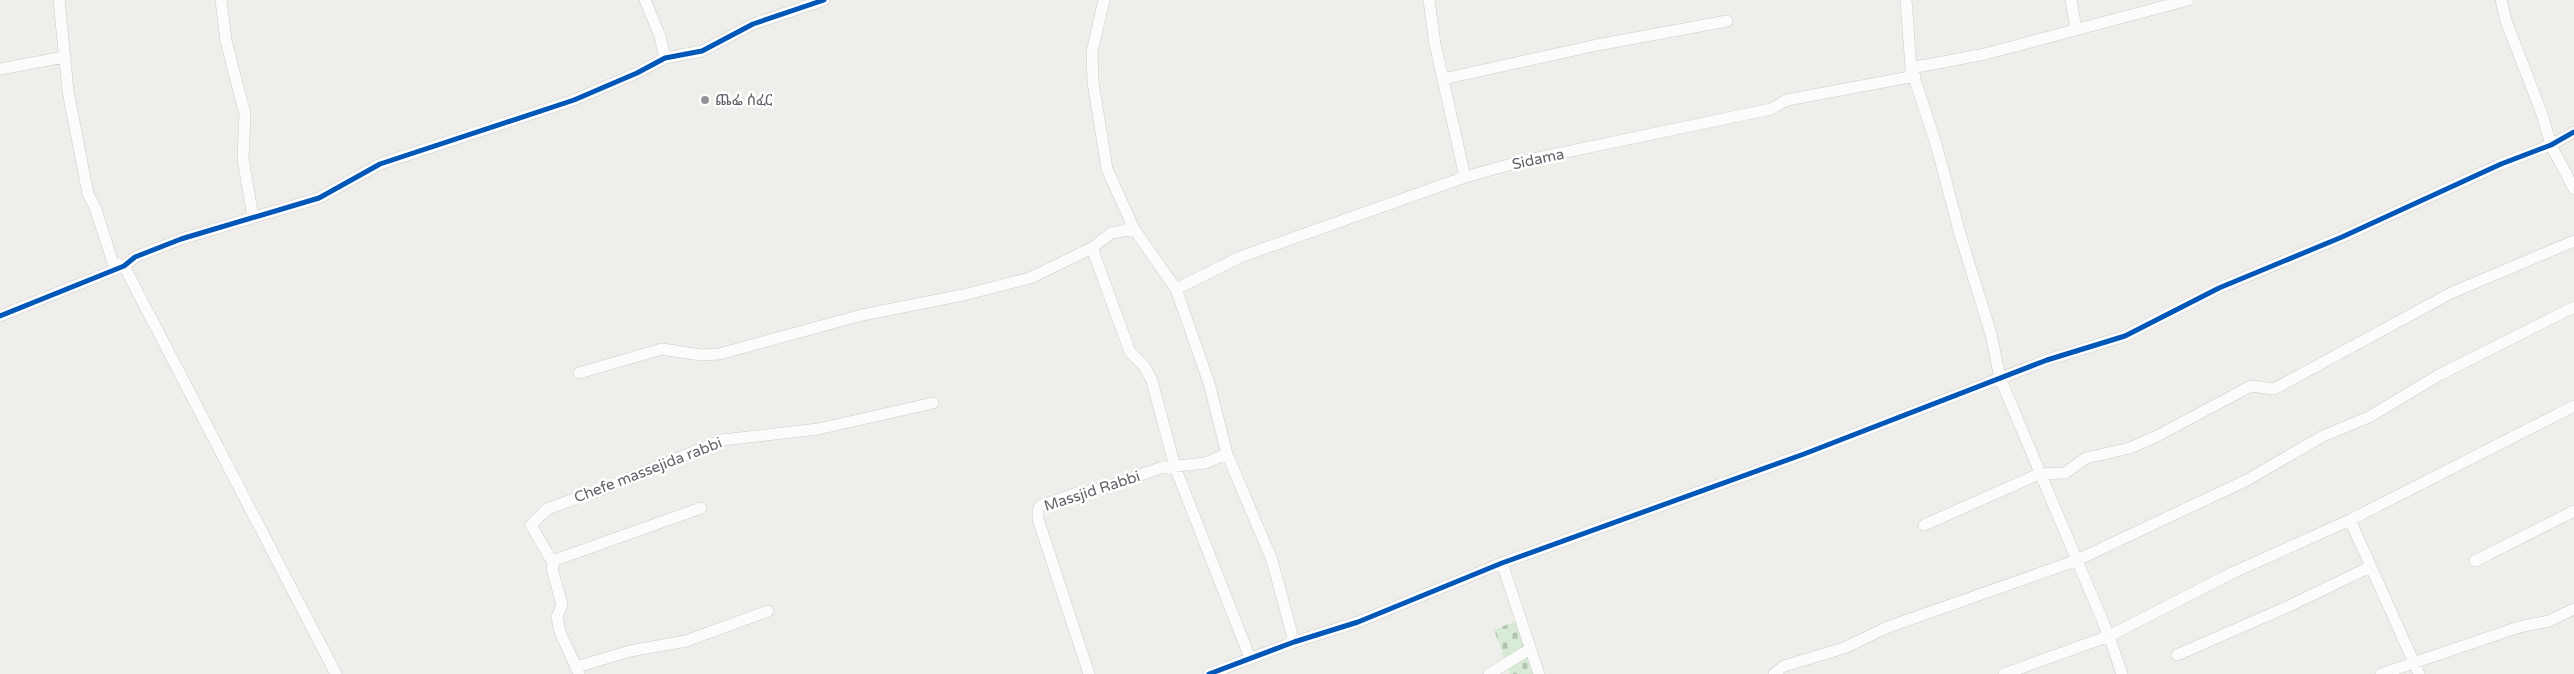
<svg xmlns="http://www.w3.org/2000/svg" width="2574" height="674" font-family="'Varela Round','Noto Sans Ethiopic',sans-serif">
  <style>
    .cemetery { fill: url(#cemetery-stones) }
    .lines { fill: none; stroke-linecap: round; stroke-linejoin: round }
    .minor-casing { stroke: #cbcccc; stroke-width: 12 }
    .minor { stroke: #fdfcfc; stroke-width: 11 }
    .cycleway-casing { stroke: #fff; stroke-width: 8 }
    .cycleway { stroke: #0057b8; stroke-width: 5 }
    .poi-dot { fill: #919496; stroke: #fff; stroke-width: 2 }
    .labels { text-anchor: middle; stroke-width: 5; stroke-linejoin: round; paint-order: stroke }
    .poi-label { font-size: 15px; fill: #5f6368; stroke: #fff; text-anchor: start }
    .street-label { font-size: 15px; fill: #5f6368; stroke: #fff }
  </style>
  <defs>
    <pattern id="cemetery-stones" width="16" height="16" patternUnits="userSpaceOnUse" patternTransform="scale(1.25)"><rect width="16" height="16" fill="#d8ebd6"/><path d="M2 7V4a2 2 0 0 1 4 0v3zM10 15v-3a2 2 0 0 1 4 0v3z" fill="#b2c2b1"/></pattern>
  </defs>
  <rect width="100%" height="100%" fill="#efeeea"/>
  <path class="cemetery" d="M1516,621L1535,674H1510L1494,630Z"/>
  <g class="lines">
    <defs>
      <path id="minor" d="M59,0L68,91L88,194L95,207L113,263L124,266
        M221,0L226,41L245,114L243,159L253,217
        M645,0L660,36L665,58
        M1104,0L1092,52L1093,82L1107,169L1134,229L1176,289L1209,383L1227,454L1272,560L1294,642
        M1429,0L1435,44L1465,177
        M1906,0L1911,68L1936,144L1960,234L1991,334L2000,378L2109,636L2122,674
        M2071,0L2076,28
        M2501,0L2506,21L2542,114L2551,145L2574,189
        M1911,68L1985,54L2188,0
        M0,69L64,57
        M1443,79L1597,45L1727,21
        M1092,248L1130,352L1145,367L1152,381L1175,467L1250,658
        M124,266L336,674
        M1176,289L1240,257L1465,177L1519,162L1771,109L1787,100L1915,76
        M0,316L124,266L135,257L181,239L319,198L380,164L574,100L637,73L665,58L702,51L753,24L824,0
        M579,373L662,349L701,355L719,354L862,315L963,295L1030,278L1092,248L1111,233L1134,229
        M2350,520L2419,674
        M1924,525L2039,474L2065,473L2086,458L2130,448L2157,436L2251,386L2274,389L2451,293L2574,241
        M2475,561L2574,511
        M553,563L531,525L547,509L608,487L722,440L818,429L933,403
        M1502,563L1539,674
        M2177,655L2289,606L2370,567
        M576,667L630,651L686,641L768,611
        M579,674L560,632L557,617L562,605L552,568L555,560L701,508
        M1089,674L1038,519V510L1040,506L1074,494L1104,488L1160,468L1205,463L1227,454
        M1209,674L1294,642L1358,622L1502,563L1804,454L2047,360L2125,336L2219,288L2342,237L2501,164L2551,145L2574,132
        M1489,674L1530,649
        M1774,674L1784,666L1844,648L1888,627L2075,561L2247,480L2323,436L2369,417L2439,375L2574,307
        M2004,674L2109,636L2232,573L2350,520L2574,406
        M2381,674L2519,627L2549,621L2574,609"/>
    </defs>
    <use href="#minor" class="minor-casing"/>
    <use href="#minor" class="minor"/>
    <defs>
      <path id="cycleway" d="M0,316L124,266L135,257L181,239L319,198L380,164L574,100L637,73L665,58L702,51L753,24L824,0
        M1209,674L1294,642L1358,622L1502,563L1804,454L2047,360L2125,336L2219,288L2342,237L2501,164L2551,145L2574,132"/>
    </defs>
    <use href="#cycleway" class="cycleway-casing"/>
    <use href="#cycleway" class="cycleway"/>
  </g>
  <circle class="poi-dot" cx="705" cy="100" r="5"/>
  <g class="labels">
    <g class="poi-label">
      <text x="715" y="105">ጨፌ ሰፈር</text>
    </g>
    <g class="street-label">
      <text transform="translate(1538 159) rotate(-12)" y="5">Sidama</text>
      <text transform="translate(648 470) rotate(-21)" y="5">Chefe massejida rabbi</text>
      <text transform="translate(1092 491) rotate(-18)" y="5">Massjid Rabbi</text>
    </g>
  </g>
</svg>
